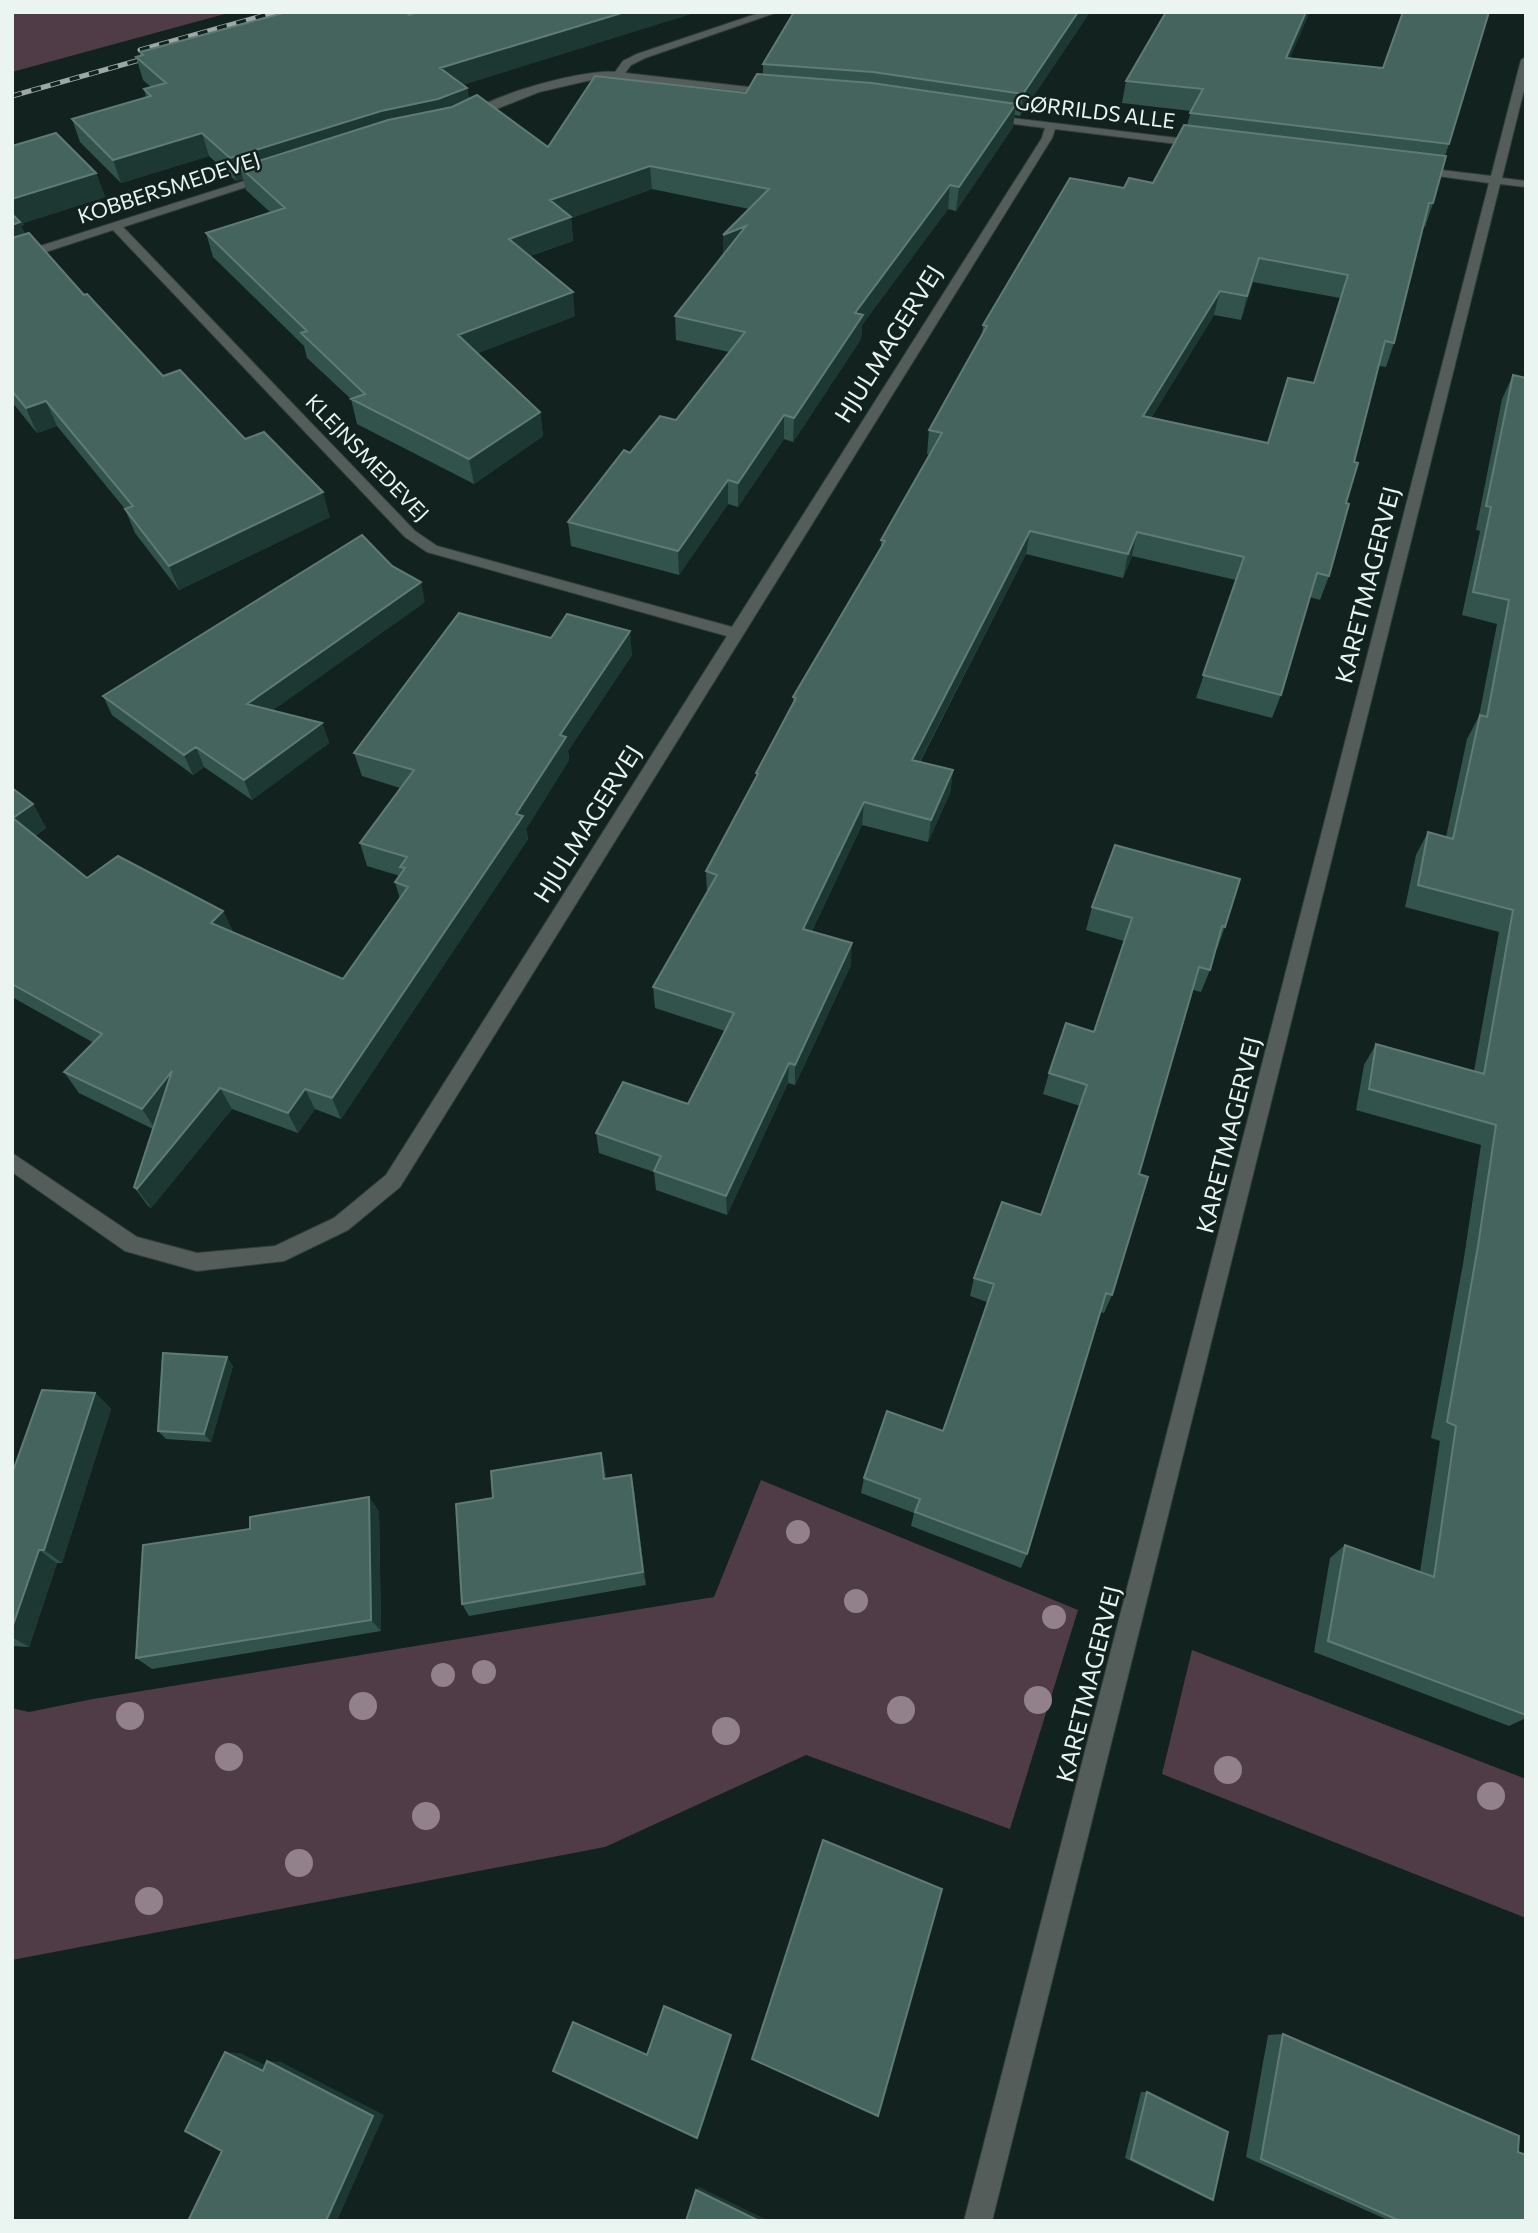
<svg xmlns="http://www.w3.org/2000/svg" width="1538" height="2233" font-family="Commissioner,sans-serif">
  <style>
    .green { fill: #503c46 }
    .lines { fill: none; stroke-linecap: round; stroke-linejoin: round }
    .minor-casing { stroke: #303f3c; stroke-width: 2 }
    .minor { fill: #555d5b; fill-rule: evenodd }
    .rail-casing { stroke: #9ca8a5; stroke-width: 5 }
    .rail { stroke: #12221e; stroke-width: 3.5; stroke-dasharray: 10; stroke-linecap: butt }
    .tree { fill: #92808a }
    .wall { fill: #32534c; fill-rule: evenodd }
    .shaded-wall { fill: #1d3832 }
    .building { fill: #46645e; stroke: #5f7b75; stroke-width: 2; fill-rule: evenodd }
    .labels { text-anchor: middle; stroke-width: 5; stroke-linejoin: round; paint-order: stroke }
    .far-street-label { font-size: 21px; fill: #eaf4f1; stroke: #12221e }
    .street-label { font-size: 24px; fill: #eaf4f1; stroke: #12221e }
  </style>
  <rect width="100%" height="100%" fill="#12221e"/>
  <path class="green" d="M12,12H232L12,72Z
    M761,1480L1078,1610L1010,1829L806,1755L605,1847L12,1960V1708L29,1712L93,1699L714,1597Z
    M1192,1650L1526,1779V1918L1162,1774Z"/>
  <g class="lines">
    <defs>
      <path id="minor" d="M762,12H778L645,58L631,65L625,73L774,90L778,91V95L604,77L539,92L474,118L465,116C489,95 583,69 615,72L623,61L637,54Z
        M1526,57V82L1502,178L1526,181V187L1500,184L992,2221H964L1489,183L1416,173L1410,170L1416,167L1491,176L1521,60Z
        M988,115L1202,141L1208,144L1202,147L1055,129L1052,138L400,1187L348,1230L284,1261L197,1271L125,1251L12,1172V1153L137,1237L197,1253L275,1246L334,1218L386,1175L727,636L427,552L405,537L113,230L12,263V255L263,175H271V179L123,227L415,531L437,546L732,627L1042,138L1045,128L984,120L983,118Z"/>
    </defs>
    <use href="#minor" class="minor-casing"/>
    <use href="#minor" class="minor"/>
    <defs>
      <path id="rail" d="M140,50L276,12
        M12,96L157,55"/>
    </defs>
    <use href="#rail" class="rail-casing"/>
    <use href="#rail" class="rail"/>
  </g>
  <g class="tree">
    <circle cx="798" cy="1532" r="12"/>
    <circle cx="856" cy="1601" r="12"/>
    <circle cx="1054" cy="1617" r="12"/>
    <circle cx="484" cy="1672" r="12"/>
    <circle cx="443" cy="1675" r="12"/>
    <circle cx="1038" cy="1700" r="14"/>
    <circle cx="363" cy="1706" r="14"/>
    <circle cx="901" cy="1710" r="14"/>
    <circle cx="130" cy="1716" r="14"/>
    <circle cx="726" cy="1731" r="14"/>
    <circle cx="229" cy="1757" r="14"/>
    <circle cx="1228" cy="1770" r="14"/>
    <circle cx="1491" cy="1796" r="14"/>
    <circle cx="426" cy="1816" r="14"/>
    <circle cx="299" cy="1863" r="14"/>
    <circle cx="149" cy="1901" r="14"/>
  </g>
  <path class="wall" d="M794,12H1090L1020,116L1014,115L1013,127L956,211L948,209L862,325L861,339L793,442L784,439L738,507L728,504L679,575L571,546L568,522L630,453L676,420L729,352L676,340L675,316L723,255L749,209L652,189L571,218L573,241L530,256L575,316L478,353L540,412L543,436L474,484L357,424L351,399L307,358L304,346L213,257L206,233L270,212L246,190L243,179L236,181L209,156L121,183L80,142L72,119L146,97L144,89L151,87L143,80L136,57L141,56L140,52L463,85L467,88L469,99L548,147L746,93L763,75V64Z
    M1290,59L1449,144L1445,156L1433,203L1425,227L1423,226L1394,343L1386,367L1379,366L1354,462L1329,576L1320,600L1310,597L1281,695L1272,718L1196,698L1236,580L1132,556L1123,578L1026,554L920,762L953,770L950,793L928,842L862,825L812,931L851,965L795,1085L788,1083L727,1215L656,1190L654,1172L599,1153L596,1133L688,1104L725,1031L655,1008L653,987L707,893L706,871L756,778V773L793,704V697L881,548V540L930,454H927L929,430L982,335L983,325L1124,188L1153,183L1187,125L1191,111L1122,103L1126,81ZM1253,282L1340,298L1314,383L1268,443L1151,418L1214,315L1241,320Z
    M12,146L96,173L105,197L23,223L24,225L21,226L25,234L163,376L245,439L330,517L179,590L135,533L125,509L57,426L37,433L12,402Z
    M1513,375L1526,378V1718L1509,1726L1314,1652L1330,1558L1345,1545L1420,1572L1440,1441L1431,1438L1463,1264L1481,1145L1356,1110L1364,1065L1376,1044L1474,1071L1499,932L1405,907L1416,855L1428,832L1446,837L1467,739L1479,716L1497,624L1462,615L1480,531L1476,530L1502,399Z
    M425,602L273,710L322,723L329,743L252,800L204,767L193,775L112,715L103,696Z
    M551,638L632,655L568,751L569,760L526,829L528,839L341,1119L315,1109L298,1133L232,1109L151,1208L148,1206L134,1187L153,1129L79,1093L64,1072L94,1043L12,997V788L33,804L46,828L35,836L87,878L223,911L233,932L343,979L400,899L395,882L400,876L367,866L360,843L400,788L362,776L354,753Z
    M1092,907L1225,927L1217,949H1215L1210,970L1201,992L1193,990L1139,1174L1112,1295L1104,1313L1100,1312L1027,1554L1021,1568L911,1526L914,1513L861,1493L864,1478L943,1431L987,1302L970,1296L974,1278L1041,1215L1080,1106L1043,1094L1049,1073L1094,1032L1124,941L1086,930Z
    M233,1366L211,1442L166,1439L158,1431Z
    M95,1393L111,1409L62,1563H57L29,1647L12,1646V1474Z
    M601,1453L605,1469L606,1479L631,1475L634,1490L646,1585L469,1616L462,1604L493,1498Z
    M369,1497L379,1512L381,1631L152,1669L136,1658L250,1529Z
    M1283,2034L1518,2152L1526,2221H1390L1246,2157L1268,2035Z
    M1141,2092H1147L1213,2200L1206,2198L1125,2158Z"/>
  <path class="shaded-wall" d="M625,12H698L444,91L440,68Z
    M1078,12H1090L1020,116L1023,94Z
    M1306,12H1310L1280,81L1286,58Z
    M467,88L470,111L240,167L243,179L236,181L230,158L381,111Z
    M1016,104L1013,127L956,211L959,187Z
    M202,133L209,156L121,183L113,160Z
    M650,166L652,189L571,218L573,241L512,262L509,239L550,200Z
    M96,173L105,197L23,223L24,225L21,226L30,247L12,253V199Z
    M950,185L948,209L862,325L861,339L793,442L794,418L855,313Z
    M746,226L723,259V235Z
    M1259,258L1253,282L1241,320L1247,296Z
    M1220,291L1214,315L1138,440L1143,416Z
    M573,292L575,316L463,359L458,335Z
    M46,401L57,426L37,433L26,408Z
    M540,412L543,436L474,484L469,459Z
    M784,415V439L738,507V483Z
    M728,480V504L679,575L678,551Z
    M323,492L330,517L179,590L169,566Z
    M1030,531L1026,554L909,782L912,760Z
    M1137,532L1132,556L1123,578L1128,554Z
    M421,582L425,602L255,723L247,704Z
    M630,631L632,655L568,751L569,760L526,829L528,839L341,1119L332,1098L516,814L560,735Z
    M322,723L329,743L252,800L244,780Z
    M196,747L204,767L193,775L184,755Z
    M953,770L950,793L928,842L931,820Z
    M864,802L862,825L803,950V929Z
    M33,804L46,828L27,841L13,818Z
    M223,911L234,933L211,923Z
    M852,943L851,965L795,1085V1065Z
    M789,1063L788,1083L727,1215L726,1196Z
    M172,1071L156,1130L142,1109Z
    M220,1088L232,1109L151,1208L137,1189Z
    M305,1089L315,1109L298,1133L288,1113Z
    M227,1357L233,1366L211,1442L204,1434Z
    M95,1393L111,1409L62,1563L44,1550Z
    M601,1453L605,1469L608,1494L604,1479Z
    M631,1475L634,1490L646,1585L643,1572Z
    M369,1497L379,1512L381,1631L371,1620Z
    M39,1550L57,1563L29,1647L12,1637V1628Z
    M573,2022L579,2024L651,2056L647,2055Z
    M731,2035L732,2036L699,2136L697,2138Z
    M225,2052L240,2053L277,2071H263Z
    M267,2061L281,2062L384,2115L337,2221H326Z
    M699,2187L769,2221H759L696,2190Z"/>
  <path class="building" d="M287,12H405L409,15L418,12H625L440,68L467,88L438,99L381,111L230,158L202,133L113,160L72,119L151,96L144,89L166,83L136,57L143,55L140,52Z
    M794,12H1078L1023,94L873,72L763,64Z
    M1166,12H1306L1286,58L1383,68L1403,12H1489L1449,144L1190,113L1203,89L1126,81Z
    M757,74L872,83L1016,104L959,187L950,185L855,313L863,315L794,418L784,415L738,483L728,480L678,551L568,522L624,450L630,453L660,416L676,420L745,332L675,316L746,226L723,235L769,189L650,166L550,200L571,217L509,239L573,292L458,335L540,412L469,459L351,399L365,394L301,333L307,331L206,233L285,208L240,167L388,120L452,107L477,95L548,147L595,76L746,93Z
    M1184,125L1446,156L1433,203H1429L1394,343L1385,341L1354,462L1358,463L1346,503L1349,504L1329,576L1317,573L1281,695L1203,675L1244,557L1137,532L1128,554L1030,531L912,760L953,770L931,820L864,802L803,929L852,943L795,1065L789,1063L726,1196L654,1171L661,1156L596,1133L623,1082L688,1104L734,1013L653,987L717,875L706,871L758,774L756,773L796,698L793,697L885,541L881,540L942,433L929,430L987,326L983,325L1070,178L1124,188L1129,178L1153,183ZM1259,258L1348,275L1314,383L1288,378L1268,443L1143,416L1220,291L1247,296Z
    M56,133L96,173L12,199V146Z
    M12,214L20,222L12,225Z
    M29,233L84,295L87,294L163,376L180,370L245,439L264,432L323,492L169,566L125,509L133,506L46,401L26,408L12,391V238Z
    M1513,375L1526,378V1715L1328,1641L1345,1545L1434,1577L1456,1426L1447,1422L1478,1246L1496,1125L1369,1089L1376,1044L1484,1074L1513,910L1418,885L1428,832L1453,839L1480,715L1487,717L1509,600L1473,592L1491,507L1486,506Z
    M362,535L392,566L421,582L247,704L322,723L244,780L196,747L184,755L103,696Z
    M459,613L551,638L567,614L630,631L560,735L566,737L516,814L523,816L332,1098L305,1089L288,1113L220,1088L137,1189L134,1187L172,1071L142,1109L64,1072L102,1034L12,984V788L33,804L13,818L87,878L118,856L223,911L211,923L343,979L408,887L395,882L405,868L400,867L407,857L360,843L414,770L354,753Z
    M1115,845L1240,879L1225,927L1222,926L1210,970L1199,967L1139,1174L1148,1177L1112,1295L1106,1293L1027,1554L915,1512L920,1499L864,1478L887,1411L943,1431L994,1284L974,1278L1002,1202L1041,1215L1087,1085L1049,1073L1066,1023L1094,1032L1132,918L1092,907Z
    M163,1353L227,1357L204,1434L158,1431Z
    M42,1390L95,1393L44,1550H39L12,1628V1474Z
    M601,1453L604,1479L631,1475L643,1572L462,1604L456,1504L493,1498L491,1471Z
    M369,1497L371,1620L136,1658L143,1545L250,1529V1517Z
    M823,1840L942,1889L878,2116L752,2059Z
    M664,2006L731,2035L697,2138L553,2071L573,2022L647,2055Z
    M1283,2034L1519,2136L1518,2152L1526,2155V2221H1400L1261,2159Z
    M225,2052L263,2071L267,2061L373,2116L326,2221H188L222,2151L185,2131Z
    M1147,2092L1228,2132L1213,2200L1131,2159Z
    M696,2190L759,2221H686Z"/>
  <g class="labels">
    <g class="far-street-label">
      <text transform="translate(1095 112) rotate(7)" y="7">GØRRILDS ALLE</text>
      <text transform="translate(169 188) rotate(-18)" y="7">KOBBERSMEDEVEJ</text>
      <text transform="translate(367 458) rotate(46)" y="7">KLEJNSMEDEVEJ</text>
    </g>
    <g class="street-label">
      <text transform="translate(889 344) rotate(-58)" y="8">HJULMAGERVEJ</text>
      <text transform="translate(1368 585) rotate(-76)" y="8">KARETMAGERVEJ</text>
      <text transform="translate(588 824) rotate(-58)" y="8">HJULMAGERVEJ</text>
      <text transform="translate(1229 1135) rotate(-76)" y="8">KARETMAGERVEJ</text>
      <text transform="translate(1089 1684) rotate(-76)" y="8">KARETMAGERVEJ</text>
    </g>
  </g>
  <rect width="1538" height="2233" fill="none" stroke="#eaf4f1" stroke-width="28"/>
</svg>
